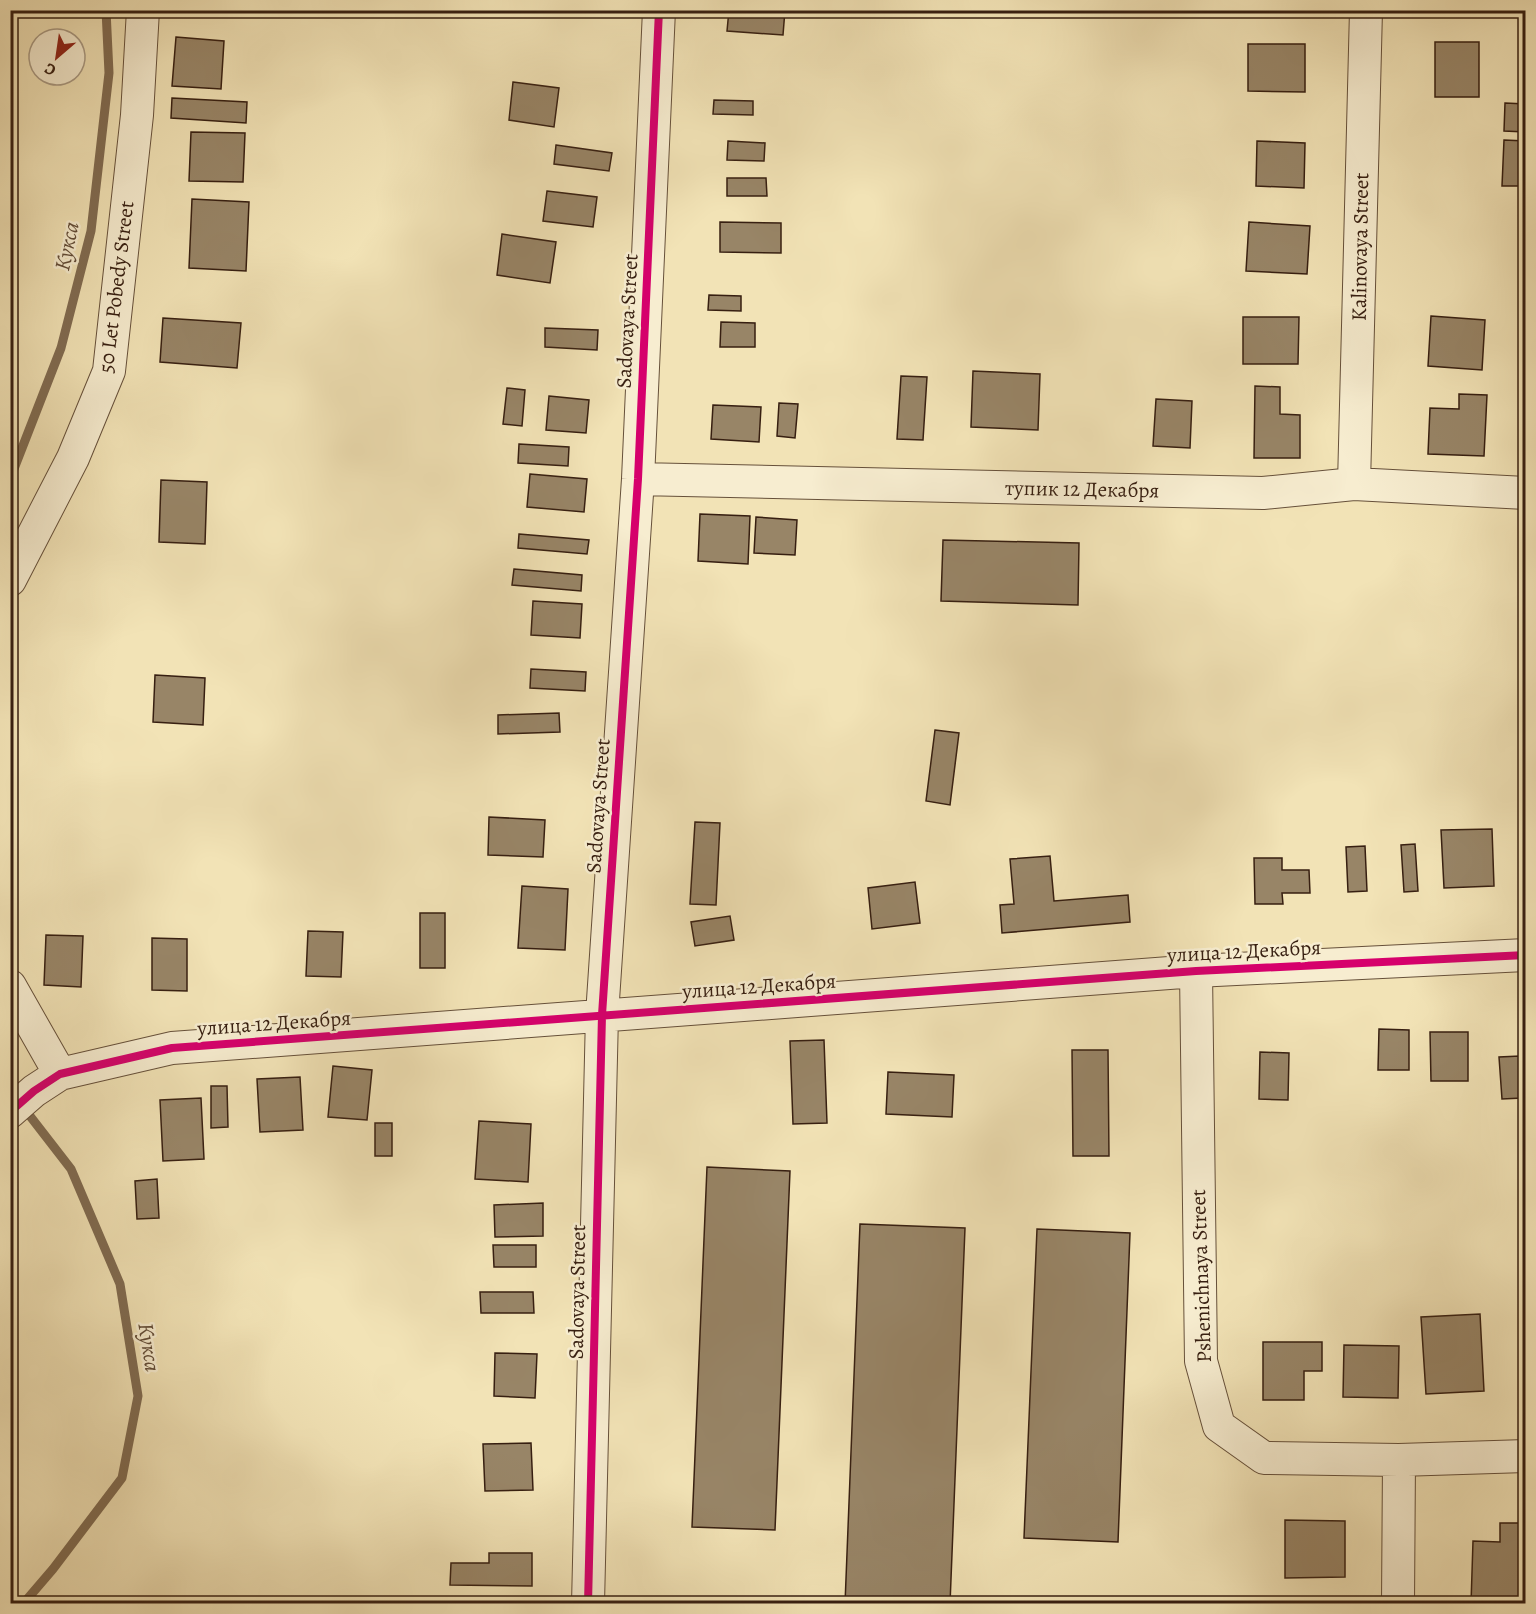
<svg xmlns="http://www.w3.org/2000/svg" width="1536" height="1614" font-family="Alegreya,serif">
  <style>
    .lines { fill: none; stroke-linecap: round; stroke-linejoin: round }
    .stream { stroke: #816c52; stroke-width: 9 }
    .building { fill: #988567; stroke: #371f11; stroke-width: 1.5 }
    .street-casing { stroke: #66503a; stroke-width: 34 }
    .street { stroke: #f7edd0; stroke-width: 32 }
    .cycleway-casing { stroke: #f7edd0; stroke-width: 11 }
    .cycleway { stroke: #d6006c; stroke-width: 8 }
    .labels { text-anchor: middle; stroke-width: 5; stroke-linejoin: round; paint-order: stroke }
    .street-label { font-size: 21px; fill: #371f11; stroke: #f7edd0 }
    .water-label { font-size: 22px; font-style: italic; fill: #624c37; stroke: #f7edd0 }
  </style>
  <rect width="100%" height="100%" fill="#f2e3b6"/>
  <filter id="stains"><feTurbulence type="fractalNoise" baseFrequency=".00333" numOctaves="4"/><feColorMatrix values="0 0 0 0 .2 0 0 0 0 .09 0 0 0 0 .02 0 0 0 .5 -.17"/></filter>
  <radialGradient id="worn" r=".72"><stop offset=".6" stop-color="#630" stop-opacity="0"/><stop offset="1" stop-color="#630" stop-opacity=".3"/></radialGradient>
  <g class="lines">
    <path class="stream" d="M10,479L61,348L91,231L109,73L106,10
      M23,1107L71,1169L120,1284L138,1396L122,1478L53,1569L23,1604"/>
  </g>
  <path class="building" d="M729,10H785L783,35L727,31Z
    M176,37L224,41L221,89L172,86Z
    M1435,42H1479V97H1435Z
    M1248,44H1305V92L1248,91Z
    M513,82L559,88L554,127L509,120Z
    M172,98L247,102L246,123L171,118Z
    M714,100L753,101V115L713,114Z
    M1505,103L1526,104V132L1504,131Z
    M191,132L245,133L243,182L189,181Z
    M1504,140L1526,141L1525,186H1502Z
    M728,141L765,143L764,161L727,160Z
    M1257,141L1305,143L1304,188L1256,186Z
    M556,145L612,153L609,171L554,164Z
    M727,178H766L767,196H727Z
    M547,191L597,197L593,227L543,221Z
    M192,199L249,202L246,271L189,268Z
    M720,222L781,223V253L720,252Z
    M1249,222L1310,226L1307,274L1246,271Z
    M502,234L556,242L550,283L497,275Z
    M709,295L741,296V311L708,310Z
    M1431,316L1485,320L1482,370L1428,366Z
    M1243,317H1299L1298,364H1243Z
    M163,318L241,323L237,368L160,362Z
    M721,322L755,323V347H720Z
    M545,328L598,330L597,350L545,347Z
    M973,371L1040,374L1038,430L971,427Z
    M901,376L927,377L923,440L897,439Z
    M1255,386L1280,387V414L1300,415V458H1254Z
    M507,388L525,390L522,426L503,424Z
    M1459,394L1487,395L1484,456L1428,454L1430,408L1459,409Z
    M549,396L589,400L586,433L546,430Z
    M1156,399L1192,401L1190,448L1153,446Z
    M779,403L798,404L795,438L777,436Z
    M713,405L761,407L759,442L711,439Z
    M519,444L569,447L568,466L518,463Z
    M530,474L587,479L584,512L527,507Z
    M161,480L207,482L205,544L159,542Z
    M700,514L750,516L748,564L698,561Z
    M756,517L797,520L795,555L754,553Z
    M519,534L589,540L587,554L518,548Z
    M943,540L1079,543L1078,605L941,601Z
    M514,569L582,575L581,591L512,585Z
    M533,601L582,604L580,638L531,635Z
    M531,669L586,672L585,691L530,688Z
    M155,675L205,678L203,725L153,722Z
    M559,713L560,732L498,734V715Z
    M935,730L959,733L950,805L926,801Z
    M489,817L545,820L543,857L488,855Z
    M695,822L720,823L716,905L690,904Z
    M1492,829L1494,886L1444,888L1441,830Z
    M1415,844L1418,891L1404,892L1401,845Z
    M1365,846L1367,891L1348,892L1346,847Z
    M1050,856L1054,901L1128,895L1130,922L1002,933L1000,905L1014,904L1010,859Z
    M1254,858H1282V870H1309L1310,893H1282L1283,904H1255Z
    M915,882L920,923L872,929L868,888Z
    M522,886L568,889L565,950L518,948Z
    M420,913H445V968H420Z
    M730,916L734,940L695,946L691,922Z
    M308,931L343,932L341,977L306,976Z
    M46,935L83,936L81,987L44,985Z
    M152,938L187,939V991L152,990Z
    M1379,1029L1409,1030V1070H1378Z
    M1430,1032H1468V1081H1431Z
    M824,1040L827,1123L793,1124L790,1041Z
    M1072,1050H1108L1109,1156H1073Z
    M1260,1052L1289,1053L1288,1100L1259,1099Z
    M1520,1056L1522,1098L1502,1099L1499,1057Z
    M333,1066L372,1070L367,1120L328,1117Z
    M888,1072L954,1075L952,1117L886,1114Z
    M300,1077L303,1130L260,1132L257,1079Z
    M211,1086H227L228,1127L211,1128Z
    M201,1098L204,1159L163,1161L160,1100Z
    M479,1121L531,1124L528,1182L475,1179Z
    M375,1123H392V1156H375Z
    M707,1167L790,1171L775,1530L692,1527Z
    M157,1179L159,1218L137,1219L135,1181Z
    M543,1203V1236L495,1237L494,1205Z
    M860,1224L965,1228L950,1604H845Z
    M1037,1229L1130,1233L1118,1542L1024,1538Z
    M493,1245H536V1267H494Z
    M480,1292H533L534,1313H481Z
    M1480,1314L1484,1391L1426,1394L1421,1317Z
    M1263,1342H1322V1371H1304V1400H1263Z
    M1344,1345L1399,1346L1398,1398L1343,1397Z
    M495,1353L537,1354L535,1398L494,1396Z
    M531,1443L533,1490L485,1491L483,1444Z
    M1285,1520L1345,1521V1577L1285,1578Z
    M1500,1523H1526L1524,1604H1471L1473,1541L1500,1542Z
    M489,1553H532V1586L450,1585L451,1563H489Z
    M679,1600L770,1603L679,1604Z"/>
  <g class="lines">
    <defs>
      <path id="street" d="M638,479L1263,493L1354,484L1526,493
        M1354,484L1366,10
        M10,580L73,458L109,371L137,115L143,10
        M1196,971L1201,1361L1219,1426L1264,1458L1399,1460L1398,1604
        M10,986L60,1074
        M10,1112L34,1091L60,1074L172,1048L1196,971L1526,955
        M1399,1460L1526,1456
        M588,1604L602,1015L638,479L659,10"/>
    </defs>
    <use href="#street" class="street-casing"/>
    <use href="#street" class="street"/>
    <defs>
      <path id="cycleway" d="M10,1112L34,1091L60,1074L172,1048L1196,971L1526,955
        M588,1604L602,1015L638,479L659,10"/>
    </defs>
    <use href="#cycleway" class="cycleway-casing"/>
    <use href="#cycleway" class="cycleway"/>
  </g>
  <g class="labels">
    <g class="street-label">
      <text transform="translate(1360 247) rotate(-89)" y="7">Kalinovaya Street</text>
      <text transform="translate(116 287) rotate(-83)" y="7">50 Let Pobedy Street</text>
      <text transform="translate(627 321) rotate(-87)" y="7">Sadovaya Street</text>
      <text transform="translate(1082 489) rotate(1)" y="7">тупик 12 Декабря</text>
      <text transform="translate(598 806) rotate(-86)" y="7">Sadovaya Street</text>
      <text transform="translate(1244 951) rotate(-3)" y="7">улица 12 Декабря</text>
      <text transform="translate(759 986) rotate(-4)" y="7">улица 12 Декабря</text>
      <text transform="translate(274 1023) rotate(-4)" y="7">улица 12 Декабря</text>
      <text transform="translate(1201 1276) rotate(-92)" y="7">Pshenichnaya Street</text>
      <text transform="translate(577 1292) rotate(-89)" y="7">Sadovaya Street</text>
    </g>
    <g class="water-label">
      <text transform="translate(66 246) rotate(-78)" y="8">Кукса</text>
      <text transform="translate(150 1347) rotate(81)" y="8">Кукса</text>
    </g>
  </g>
  <rect width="1536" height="1614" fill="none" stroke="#f2e3b6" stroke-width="36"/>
  <rect x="12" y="12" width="1512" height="1590" fill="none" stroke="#371f11" stroke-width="3"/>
  <rect x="18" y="18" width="1500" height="1578" fill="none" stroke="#371f11" stroke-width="1.5"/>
  <g transform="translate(57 57) rotate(209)"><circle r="28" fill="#f7edd0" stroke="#aa9b84" stroke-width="1.5"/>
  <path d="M0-4.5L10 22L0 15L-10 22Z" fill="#8f2418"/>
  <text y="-9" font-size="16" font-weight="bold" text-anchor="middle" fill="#371f11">С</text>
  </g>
  <rect width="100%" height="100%" filter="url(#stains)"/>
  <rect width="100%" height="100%" fill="url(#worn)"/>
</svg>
